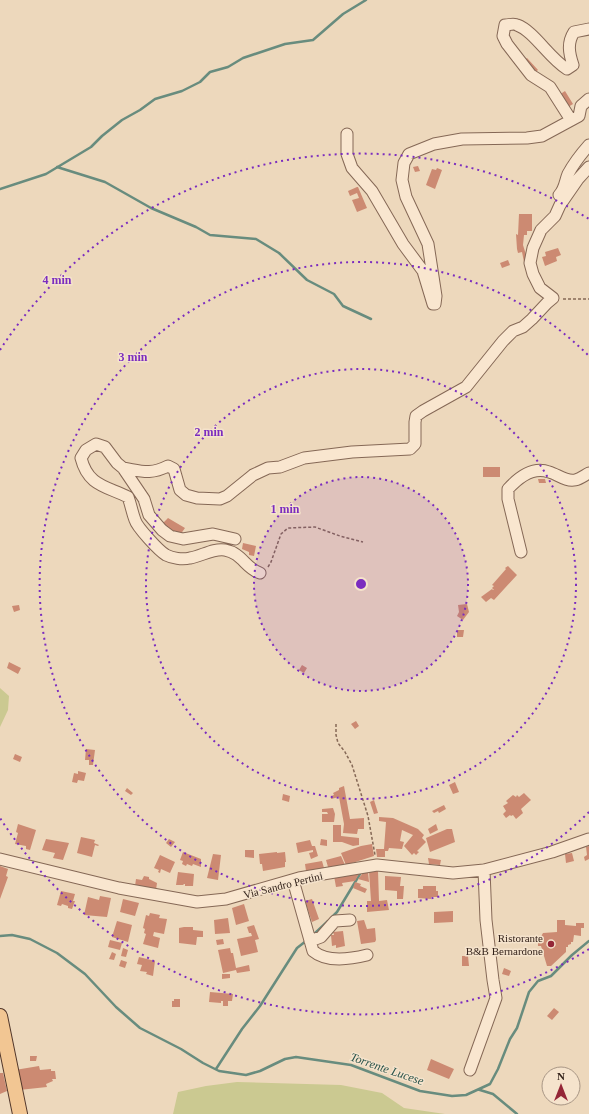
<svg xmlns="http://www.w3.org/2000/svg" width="589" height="1114" font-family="'Times New Roman',serif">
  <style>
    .green { fill: #cbc991 }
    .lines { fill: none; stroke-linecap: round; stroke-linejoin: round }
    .stream { stroke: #688c7e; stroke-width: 2.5 }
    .building { fill: #cc8a72 }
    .minor-casing { stroke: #856856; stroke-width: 13 }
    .major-casing { stroke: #52372b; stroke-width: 16 }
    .path { stroke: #856856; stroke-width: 1.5; stroke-dasharray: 3 2; stroke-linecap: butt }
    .minor { stroke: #f9e6cf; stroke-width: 11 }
    .major { stroke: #f2c693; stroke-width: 14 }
    .ring { fill: none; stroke: #7b2cbf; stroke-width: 2; stroke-dasharray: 2 4 }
    .poi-dot { fill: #942637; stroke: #f5e3cc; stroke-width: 1.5 }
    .labels { text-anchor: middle; stroke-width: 3; stroke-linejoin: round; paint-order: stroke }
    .street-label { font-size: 11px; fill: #34231b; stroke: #f5e3cc }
    .poi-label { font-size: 11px; fill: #34231b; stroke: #f5e3cc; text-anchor: end }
    .water-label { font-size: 12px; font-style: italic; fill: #2a544b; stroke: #f5e3cc }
    .centre { fill: #7b2cbf; stroke: #f5e3cc; stroke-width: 2 }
    .ring-label { font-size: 12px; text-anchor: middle; font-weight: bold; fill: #7b2cbf; stroke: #f5e3cc; stroke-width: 3; stroke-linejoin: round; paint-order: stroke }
  </style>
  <rect width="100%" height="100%" fill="#edd8bc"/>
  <path class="green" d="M0,688L9,696L8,710L0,727Z
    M237,1082L341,1085L382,1093L404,1108L445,1114H173L178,1092L206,1086Z"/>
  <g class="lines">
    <path class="stream" d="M57,167L105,182L151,208L196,227L210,235L256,239L279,253L307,280L334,294L343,306L371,319
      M0,189L46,174L91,147L102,136L122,120L140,110L155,99L182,91L200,82L210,72L228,67L243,58L285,44L313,40L343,14L366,0
      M332,917L337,912L360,874
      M313,935L328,921
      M0,936L12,935L30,939L57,953L85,974L116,1007L140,1028L181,1049L203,1063L219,1071L246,1075L260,1071L285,1059L296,1057L351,1065L420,1091L452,1096L466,1095L490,1084L498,1069L510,1039L517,1028L529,992L538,981L551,976L572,955L589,941
      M216,1069L242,1029L260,1006L297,948L306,941
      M480,1090L493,1094L517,1114"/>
  </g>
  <path class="building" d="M527,58L538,70L533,74L522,62Z
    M565,91L573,104L568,107L559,95Z
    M418,166L420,171L415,172L413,167Z
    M437,168L442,170L435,189L426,185L432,169L436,170Z
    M357,187H358L367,208L357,212L352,200L359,198L357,193L350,196L348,191Z
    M519,214H532V231H527V235H524L523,245L528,261L524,262L522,252L518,253L517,249L516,234L518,235Z
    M558,248L561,255L556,257L557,261L545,266L542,257L546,256L545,252Z
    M508,260L510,265L502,268L500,263Z
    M483,467H500V477H483Z
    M538,479H545L546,483H539Z
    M168,518L185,528L180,535L162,524Z
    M243,543L256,546L254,556L249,555V552L242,549Z
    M508,566L517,575L494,600L491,598L486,602L481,597L492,589L493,590H494L492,588L494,586L492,585L506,569L505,568Z
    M467,604L469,612L463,620L457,616L459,612L458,605Z
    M19,605L20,610L14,612L12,606Z
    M457,630H464L463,637H457Z
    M9,662L21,668L18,674L7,668Z
    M302,665L307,668L304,673L299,670Z
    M356,721L359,726L355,729L351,724Z
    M86,749L95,750L93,765H89V760H85Z
    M15,754L22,757L20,762L13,759Z
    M78,771L86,773L84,781L78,780L77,783L72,782L74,773L78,774Z
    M455,782L459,792L453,794L449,785Z
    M344,786L350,819L364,818V829H358L357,834L343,833L344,824L339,797L331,799V796L334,795L333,793L339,790V788Z
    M127,788L133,793L131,795L125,791Z
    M524,793L531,800L521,809L523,813L516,819L513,815L511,816L510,815L506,818L503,814L506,811L503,806L508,803L506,801L513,795L516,797L517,795L519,797Z
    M283,794L290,796L289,802L282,800Z
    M374,800L378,813L374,814L370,802Z
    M444,805L446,809L439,813L438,811L434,813L432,811Z
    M333,808L335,814L334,822H322V814H328L327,812H322V809Z
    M379,817L393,818L418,829L424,835L422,838L426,842L417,851L419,852L416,855L414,853L412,855L404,846L413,835L402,830L400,841L404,842L402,849L389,848L388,851H385V857H377L376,849H384L386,822L379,821Z
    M18,824L36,830L30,850L26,849V846L15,844L18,833L16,832Z
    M436,824L438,830L430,834L428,829Z
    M333,825H341V836L359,838V845L353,846L342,842H333Z
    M447,829H452L455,842L430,852L426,838Z
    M81,837L95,840L94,843L99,845L98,846L95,845L92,857L77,853Z
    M46,839L69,843L63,860L53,858L55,853L42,850Z
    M169,839L175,842L171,847L166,843Z
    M321,839L327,840V846L320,845Z
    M310,840L312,846H315L318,856L311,859L309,853L313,852V850L298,853L296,843Z
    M372,844L374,856L346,865L341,853L361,846Z
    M589,846V859L585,861L584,857L587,855L586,847Z
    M245,850H254V858L245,857Z
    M183,852L201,859V867L193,864L192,866L187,864L186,866L182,864L183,861L180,860Z
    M277,852V853L285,852L286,862H285V867L263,871L262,864H260L259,854Z
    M572,853L574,861L566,863L565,854Z
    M213,854L221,855L218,880L207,878Z
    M160,855L175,862L170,873L161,869L160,873L158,872L159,870L154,868Z
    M341,856L345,865L328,867L326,860Z
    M428,858L441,860L440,865L429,864Z
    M322,861L324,868L306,871L305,864Z
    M0,866L8,869L6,876L8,877L0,899Z
    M369,871H378L379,901L387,900L389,910L367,912V901H371Z
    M178,872L194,874L193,886H185V884H184L183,885H176Z
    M360,872L355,881L342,883L343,886L336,887L334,876Z
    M368,872L369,882L358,879L363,873Z
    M144,876L149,877V879L157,883L156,890L135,886L136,879L142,880Z
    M385,876L401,877L400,886H404L403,899H397V891L385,890Z
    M355,882L361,884L360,886L367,889L365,893L353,888Z
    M423,886H436V891H438V897H431V899L418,898V889H423Z
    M61,891L75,894L73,901H75L72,909L68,908V906L62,904L61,906L57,905Z
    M100,896L111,898L107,917L84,915L88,897L99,900Z
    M123,899L139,903L135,916L120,912Z
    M312,899L319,919L312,922L305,901Z
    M244,904L249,921L236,925L232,908Z
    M453,911V922L434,923V912Z
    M150,913L160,915L159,918L167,919L164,934L154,932L153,936L160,938L158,948L143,944L146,934L144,933L145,929L143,928L146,915L149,916Z
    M228,918L230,933L215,934L214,920Z
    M364,920L367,929L375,928L376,940L375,942L361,944L357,921Z
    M557,920H565V925L576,926V923H584V928H581V936L574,935L573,942H571V944L568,945V947H566V952L551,966H547L541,946H538V942L543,933L557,932Z
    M117,921L132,925L128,942L112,937Z
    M254,925L259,939L255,940L258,952L241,956L237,939L252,936L251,933H249L247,927Z
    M184,927H193V930L203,931V937H197L196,945L179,943V928Z
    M343,931L345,946L336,948V945L332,946L331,935H334L333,932Z
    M223,939L224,944L217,945L216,940Z
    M110,940L122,943L120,950L108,947Z
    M123,948L128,950L126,957L121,956Z
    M230,948L231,953H233L236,968L249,965L250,971L237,973L236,970L223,973L218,950Z
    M112,952L116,954L114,960L109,959Z
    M462,956H468L469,966H462Z
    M139,957L155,961L153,976L146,974L147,972L140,971L142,965L137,964Z
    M121,960L127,962L125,968L119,966Z
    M504,968L511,971L509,976L502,974Z
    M222,974H230V978L222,979Z
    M210,992L233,994L232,1001H228V1006H223V1001H221V1003L209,1002Z
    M174,999H180V1007H172V1001H174Z
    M554,1008L559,1012L552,1020L547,1016Z
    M30,1056H37L36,1061H30Z
    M431,1059L454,1069L449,1079L427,1070Z
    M39,1066L40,1070L51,1069V1071H55L56,1079H52L53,1081L46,1084L47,1087L19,1090L15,1070Z
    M0,1073H3L7,1091L0,1094Z"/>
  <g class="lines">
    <defs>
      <path id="minor" d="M571,120L550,87L531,75L507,44L503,36L505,25C509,25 514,23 517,25C534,31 549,58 567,69L573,65C569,53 567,43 574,32L589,29
        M347,134V154L352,168L372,191L403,244L423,271L433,304H435L436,296L428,244L406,197L402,180L404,163L409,154L434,144L462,139L527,138L542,136L579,116L581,106L589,99
        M559,195C565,189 565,181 568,174C574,163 581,154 589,145
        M123,468C142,471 150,475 168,466L174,469L180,490L186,495L197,498L220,499L227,496L253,475L268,468L280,467L304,458L352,452L410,449L415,444V422L416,416L423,411L466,387L503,341L513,331L523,327L532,319L547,303L553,298L540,288L533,274L530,263L533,248L541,230L555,216L560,205L578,179L589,167
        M235,539L213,534L183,539L170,536L162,530L149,515L144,499L123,468L117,463L105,447L96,444L86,450L81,458C88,486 106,486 128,497C131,505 132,512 135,520C137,527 159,551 166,555C172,558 182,560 190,558C202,556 213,548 225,550C242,553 246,569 260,573
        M521,552L508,499V489C518,478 533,466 549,472C557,474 566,482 575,480C580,479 585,475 589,473
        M0,859L119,888L197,902L226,899L299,878L377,865L453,873L484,870L552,852L589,839
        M293,880L313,951C327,963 351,959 367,955
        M310,941L321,937L335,921L350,920
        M470,1070L496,998L493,980L486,920L484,870"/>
      <path id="major" d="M0,1016L20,1114"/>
    </defs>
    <use href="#minor" class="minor-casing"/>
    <use href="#major" class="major-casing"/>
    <path class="path" d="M563,299H589
      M268,567L271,562L281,534L288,528L315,527L340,536L363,542
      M336,724V735L338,743L345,752L352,765L368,816L375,855"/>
    <use href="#minor" class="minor"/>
    <use href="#major" class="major"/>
  </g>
  <circle cx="361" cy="584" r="107" fill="#7b2cbf" fill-opacity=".12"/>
  <g class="ring">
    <circle cx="361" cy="584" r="107"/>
    <circle cx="361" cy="584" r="215"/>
    <path d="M589 812A322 322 0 1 1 589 356"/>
    <path d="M589 949A430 430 0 0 1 0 818M0 350A430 430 0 0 1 589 219"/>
  </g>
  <circle class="poi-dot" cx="551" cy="944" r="4"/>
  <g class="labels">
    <g class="street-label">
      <text transform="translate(283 885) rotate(-14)" y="4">Via Sandro Pertini</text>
    </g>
    <g class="poi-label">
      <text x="543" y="942">Ristorante<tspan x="543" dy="13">B&amp;B Bernardone</tspan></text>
    </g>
    <g class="water-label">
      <text transform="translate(387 1069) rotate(19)" y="4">Torrente Lucese</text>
    </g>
  </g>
  <circle cx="361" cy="584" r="6" class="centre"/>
  <g class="ring-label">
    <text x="57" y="284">4 min</text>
    <text x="133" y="361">3 min</text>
    <text x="209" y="436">2 min</text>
    <text x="285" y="513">1 min</text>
  </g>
  <g transform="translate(561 1086)"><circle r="19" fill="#f5e3cc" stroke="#a89685"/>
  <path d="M0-3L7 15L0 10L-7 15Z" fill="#942637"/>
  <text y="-6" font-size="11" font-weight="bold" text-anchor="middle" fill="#34231b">N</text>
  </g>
</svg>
